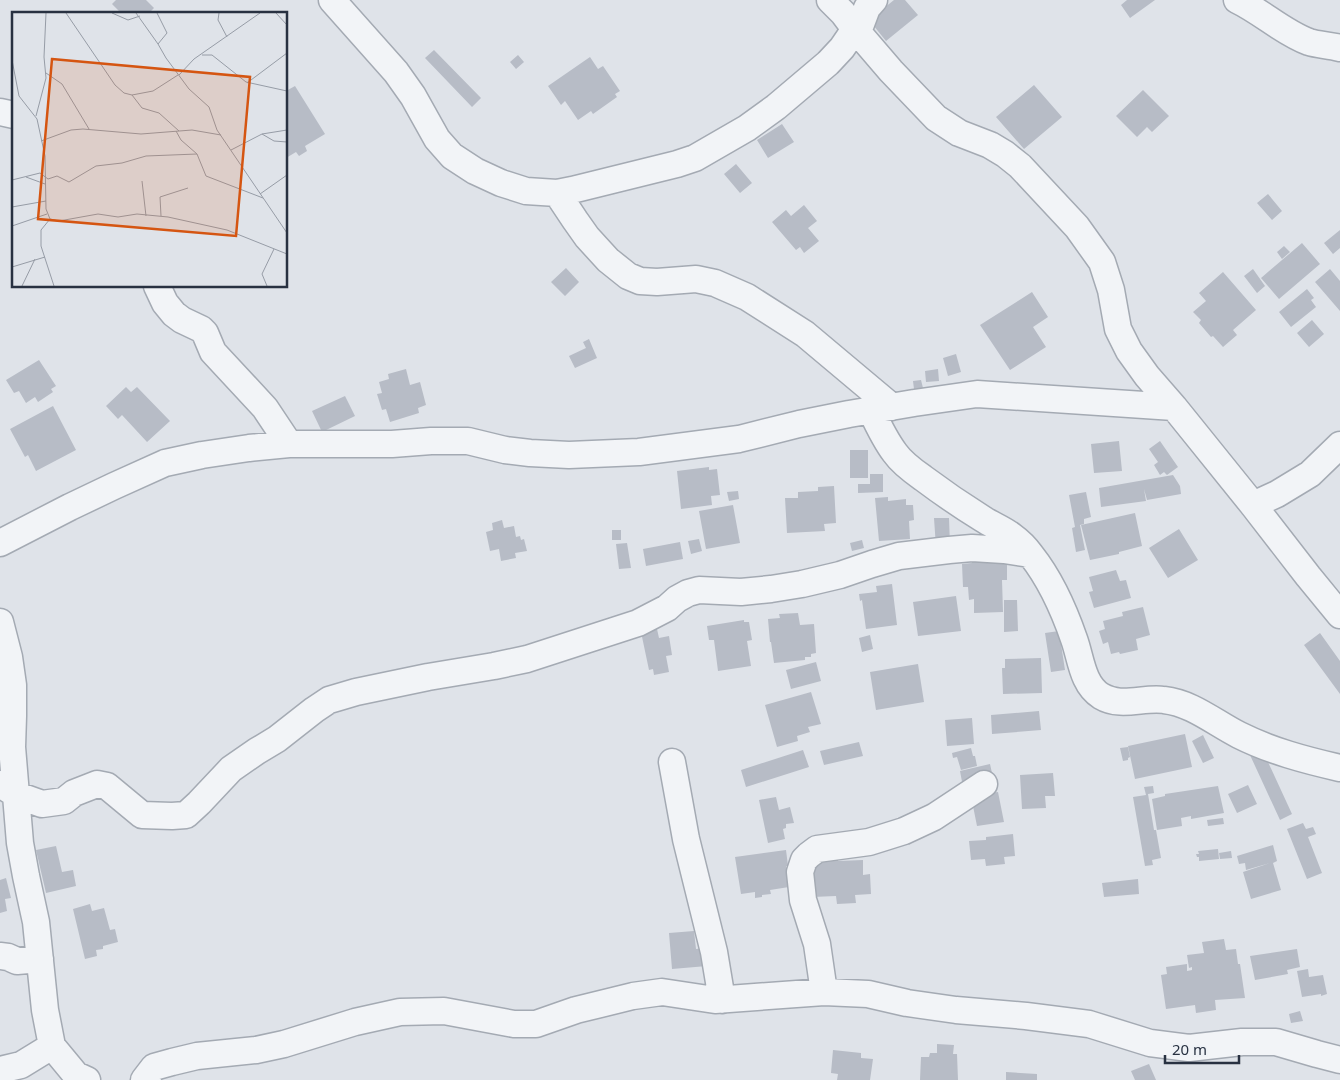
<svg xmlns="http://www.w3.org/2000/svg" width="1340" height="1080" font-family="'Noto Sans',sans-serif">
  <style>
    .building { fill: #b7bcc6 }
    .lines { fill: none; stroke-linecap: round; stroke-linejoin: round }
    .street-casing { stroke: #a4aab3; stroke-width: 29 }
    .street { stroke: #f2f4f7; stroke-width: 26 }
    .inset-road { fill: none; stroke: #969ca6; stroke-width: 1 }
    .view { fill: #d55511; fill-opacity: 0.15; stroke: #d55511; stroke-width: 2.5 }
    .inset-edge { fill: none; stroke: #283141; stroke-width: 2.5 }
  </style>
  <rect width="100%" height="100%" fill="#dfe3e9"/>
  <path class="building" d="M116,0H146L154,8L148,14H122L112,4Z
    M894,0H905L918,15L886,41L869,20Z
    M1127,0H1155L1130,18L1121,5Z
    M434,50L481,98L472,107L425,58Z
    M518,55L524,62L516,69L510,62Z
    M590,57L598,69L603,66L620,91L615,94L617,97L593,114L591,111L578,120L565,101L561,105L548,86Z
    M1034,85L1062,117L1024,149L996,117Z
    M295,86L325,134L305,146L307,151L299,156L296,152L286,158V91Z
    M1143,90L1169,116L1152,132L1147,127L1137,137L1116,116Z
    M782,124L794,142L768,158L757,140Z
    M736,164L752,183L740,193L724,174Z
    M1268,194L1282,211L1272,220L1257,203Z
    M804,205L817,221L808,228L819,241L804,253L800,247L796,250L772,222L786,210L791,216Z
    M1340,230V248L1333,254L1324,243Z
    M1302,243L1320,264L1279,299L1261,278Z
    M1284,246L1290,252L1282,259L1277,252Z
    M566,268L579,282L565,296L551,282Z
    M1253,269L1265,286L1257,293L1244,276Z
    M1330,269L1340,281V311L1315,282Z
    M1223,272L1256,310L1233,330L1237,335L1223,347L1213,336L1211,337L1199,323L1201,320L1193,312L1206,301L1199,293Z
    M1307,289L1314,298L1311,300L1316,307L1291,327L1279,312Z
    M1032,292L1048,317L1033,327L1046,347L1010,370L980,325Z
    M1312,320L1324,334L1309,347L1297,333Z
    M589,339L597,358L575,368L569,356L586,348L583,342Z
    M956,354L961,372L948,376L943,358Z
    M39,360L56,386L51,389L53,392L38,402L35,397L26,403L19,391L14,393L6,380Z
    M406,369L410,385L420,382L426,405L418,408L419,413L390,422L386,409L382,410L377,394L382,393L379,382L389,379L388,374Z
    M938,369L939,381L926,382L925,371Z
    M921,380L923,388L914,389L913,381Z
    M126,387L131,392L137,387L170,421L147,442L122,415L118,419L106,406Z
    M345,396L355,416L322,432L312,411Z
    M53,406L76,450L36,471L28,455L25,457L10,429Z
    M1119,441L1122,471L1094,473L1091,444Z
    M1160,441L1178,467L1167,475L1164,472L1160,475L1154,465L1158,462L1149,449Z
    M850,450H868V478H850Z
    M709,467V470L717,469L720,495L711,496L712,505L681,509L677,471Z
    M870,474H883V492L858,493V484H870Z
    M1173,475L1180,486L1181,494L1147,500L1144,489L1146,501L1101,507L1099,488Z
    M834,486L836,523L824,524L825,531L787,533L785,498H798V492L818,491V487Z
    M738,491L739,499L729,501L727,492Z
    M1086,492L1091,517L1084,519V524L1080,525L1085,550L1076,552L1072,528L1075,527L1069,495Z
    M888,497V501L906,499V505H913L914,520L909,521L910,539L879,541L875,498Z
    M733,505L740,543L706,549L699,511Z
    M1135,513L1142,546L1119,552V554L1090,560L1081,525Z
    M934,518H949L950,546L936,547Z
    M502,520L504,528L514,526L516,537L520,536L521,540L524,539L527,551L515,553L516,558L501,561L499,549L490,551L486,532L493,530L492,523Z
    M1179,529L1198,560L1168,578L1149,548Z
    M612,530H621V540H612Z
    M699,539L702,551L691,554L688,541Z
    M862,540L864,548L852,551L850,543Z
    M680,542L683,559L646,566L643,549Z
    M627,543L631,568L619,569L616,544Z
    M1007,560V580H1002L1003,612L974,613V599L969,600L968,587H963L962,564L972,563V561Z
    M1116,570L1120,581L1126,580L1131,598L1094,608L1089,592L1093,591L1089,577Z
    M892,584L897,625L866,629L862,600L860,601L859,594L877,592L876,586Z
    M956,596L961,631L918,636L913,602Z
    M1004,600H1017L1018,631L1004,632Z
    M1143,607L1150,635L1136,639L1138,650L1120,654L1119,652L1111,654L1108,642L1103,644L1099,631L1105,629L1103,621L1123,616L1122,612Z
    M798,613L800,625L814,624L816,653L811,654V657H805V660L774,663L771,642H770L768,619L780,618L779,614Z
    M744,620V622H749L752,640L747,641L751,666L718,671L714,640H709L707,626Z
    M657,629L659,638L669,636L672,655L666,656L669,672L654,675L653,669L649,670L641,632Z
    M1059,631L1065,670L1051,672L1045,633Z
    M1320,633L1340,661V694L1304,645Z
    M870,635L873,649L862,652L859,638Z
    M1041,658L1042,693L1003,694L1002,668H1005V659Z
    M816,662L821,681L791,689L786,670Z
    M918,664L924,702L876,710L870,672Z
    M811,692L821,724L808,727L810,732L797,736L798,741L777,747L765,705Z
    M1039,711L1041,730L992,734L991,715Z
    M972,718L974,744L947,746L945,720Z
    M1185,734L1192,767L1135,779L1128,746Z
    M1203,735L1214,758L1203,763L1192,741Z
    M859,742L863,756L824,765L820,751Z
    M1128,747L1130,757L1128,758V760L1123,761L1120,748Z
    M971,748L973,756H975L977,766L961,770L957,757L953,758L952,753Z
    M1262,749L1292,814L1280,820L1250,755Z
    M803,750L809,767L746,787L741,770Z
    M990,764L994,782L963,787L960,771Z
    M1053,773L1055,796H1045L1046,808L1022,809L1020,775Z
    M1248,785L1257,804L1237,813L1228,794Z
    M1153,786L1154,793L1148,794L1154,830H1156L1161,858L1152,860L1153,865L1145,866L1133,797L1146,795L1144,787Z
    M1218,786L1224,813L1191,819V816L1181,818L1182,826L1157,830L1152,799L1165,796V794Z
    M998,792L1004,822L977,826L971,796Z
    M776,797L779,810L790,807L794,823L786,824V828L783,829L785,839L768,843L759,800Z
    M1223,818L1224,824L1208,826L1207,820Z
    M1303,823L1306,829L1313,827L1316,834L1308,837L1322,873L1307,879L1287,829Z
    M1013,834L1015,856L1004,857L1005,864L986,866L985,859L971,860L969,841L986,840V837Z
    M1273,845L1277,861L1273,863L1281,890L1251,899L1243,872L1270,863L1246,870L1245,863L1239,864L1237,856Z
    M56,846L62,872L73,870L76,886L46,893L36,850Z
    M1218,849L1219,859L1199,861V857H1197L1196,854H1199L1198,851Z
    M786,850L788,866H786L789,887L770,890L771,894L762,895V897L755,898V892L741,894L735,857Z
    M1231,851L1232,858L1220,859L1219,853Z
    M826,856H838V861L863,860V875L870,874L871,894L855,895L856,903L837,904L836,896L812,897L810,862L827,861Z
    M6,878L11,898L5,899L7,911L0,913V880Z
    M1138,879L1139,894L1104,897L1102,883Z
    M90,904L92,911L104,908L110,930L115,929L118,942L103,946V949L96,950L97,956L85,959L73,909Z
    M694,931L696,949L705,948L707,966L672,969L669,933Z
    M1224,939L1226,950L1236,949L1238,964H1240L1245,998L1215,1000L1216,1010L1196,1013L1195,1005L1166,1009L1161,975L1167,974L1166,967L1187,964V971L1192,970V967L1189,968L1187,955L1204,953L1202,942Z
    M1297,949L1300,967L1287,970L1288,974L1255,980L1250,956Z
    M1308,969L1309,977L1323,975L1327,994L1321,996V994L1302,997L1297,971Z
    M1300,1011L1303,1021L1291,1023L1289,1014Z
    M937,1044L954,1045L953,1054H957L958,1080H920L921,1057H929L930,1053H937Z
    M833,1050L861,1053V1058L873,1059L870,1080H837L838,1074L831,1073Z
    M1149,1064L1156,1080H1135L1131,1071Z
    M1006,1072L1037,1074V1080H1006Z"/>
  <g class="lines">
    <defs>
      <path id="street" d="M332,0L396,72L413,96L437,139L452,156L475,171L501,183L526,191L557,193L572,190L677,164L695,158L747,128L776,107L828,63L842,48L855,29
        M830,0L843,13L855,29L891,71L936,118L959,133L990,145L1005,154L1020,166L1077,227L1102,262L1111,290L1118,329L1129,351L1147,376L1174,407L1253,505L1308,576L1340,615
        M1237,0C1262,12 1284,33 1309,42C1318,45 1330,45 1340,48
        M858,32L867,8L874,0
        M0,112L14,115
        M557,193L575,220L587,237L608,260L628,276L640,281L657,282L696,279L715,283L747,297L805,334L892,407
        M157,286L165,303L174,314L182,320L201,329L205,333L213,352L265,408L289,444
        M871,410C878,425 885,440 895,453C902,463 913,471 923,478C943,493 962,506 983,519C992,525 1003,529 1012,536C1019,541 1026,548 1031,555C1050,579 1064,610 1074,639C1081,658 1082,684 1101,696C1121,708 1143,697 1164,700C1192,703 1215,723 1239,735C1271,751 1305,760 1340,768
        M1253,505L1277,494L1310,474L1340,445
        M0,543L70,507L114,486L165,463L202,455L249,448L289,444H392L431,441H468L505,450L530,453L569,455L639,452L739,439L799,424L849,414L914,403L977,394L1174,407
        M0,622L9,657L13,685V716L12,747L20,843L26,876L36,922L45,1010L52,1046L76,1075L87,1080
        M672,762L686,839L714,952L722,1000
        M0,784L17,795L42,804L64,801L74,793L97,784L107,786L142,815L172,816L186,815L199,803L231,769L257,751L277,739L314,710L329,700L356,692L428,677L494,666L527,659L638,623L667,608L677,599L688,593L699,590L741,592L771,589L802,584L840,575L872,564L899,556L949,550L972,548L1004,550L1030,554
        M0,956L8,957L17,961L40,959
        M824,992L817,944L803,900L800,872L804,860L809,855L817,849L869,842L904,831L934,817L984,784
        M0,1070L21,1065L52,1046
        M144,1080L154,1067L172,1062L197,1056L256,1050L284,1044L355,1022L400,1012L444,1011L514,1024H536L576,1010L633,996L662,992L715,1000L824,992L868,994L907,1003L956,1010L1026,1016L1089,1024L1150,1043L1189,1048L1242,1042H1276L1317,1054L1340,1060"/>
    </defs>
    <use href="#street" class="street-casing"/>
    <use href="#street" class="street"/>
  </g>
  <g transform="translate(12 12)">
    <rect width="275" height="275" fill="#dfe3e9"/>
    <path class="inset-road" d="M54,1L103,73L112,81L120,83L141,79L166,63M100,1L116,8L128,4M124,1L146,32M145,1L155,21L146,32L154,46L177,77L197,95L205,118L275,221M207,1L206,8L215,25M264,1L275,13M190,43H200L234,70L275,79M0,48L7,84L25,107L33,144L34,197L38,207L47,209L86,202L106,205L125,202L156,205L215,218L275,242M34,61L50,72L77,117M167,63L182,47L248,1M235,71L275,41M120,83L130,96L147,101L167,119M24,104L34,66L32,45L34,1M164,119L169,128L185,142L194,164L251,186M250,122L262,129L275,130M29,129L59,118L71,117L129,122L180,118L209,123M219,138L250,122L275,118M14,165L33,172M0,168L28,161L36,167L45,164L57,170L84,154L110,151L134,144L185,142M130,169L134,204M248,182L275,163M0,195L34,189M149,204L148,185L176,176M38,207L29,218V234L42,274M0,214L35,202M0,255L33,245M10,274L23,247M255,274L250,262L262,237"/>
    <path class="view" d="M40,47L238,65L224,224L26,207Z"/>
    <rect width="275" height="275" class="inset-edge"/>
  </g>
  <path d="M1165 1055v8h74v-8" fill="none" stroke="#283141" stroke-width="2.5"/>
  <text x="1172" y="1055" font-size="15" fill="#283141" stroke="#eff2f6" stroke-width="4" paint-order="stroke">20 m</text>
</svg>
